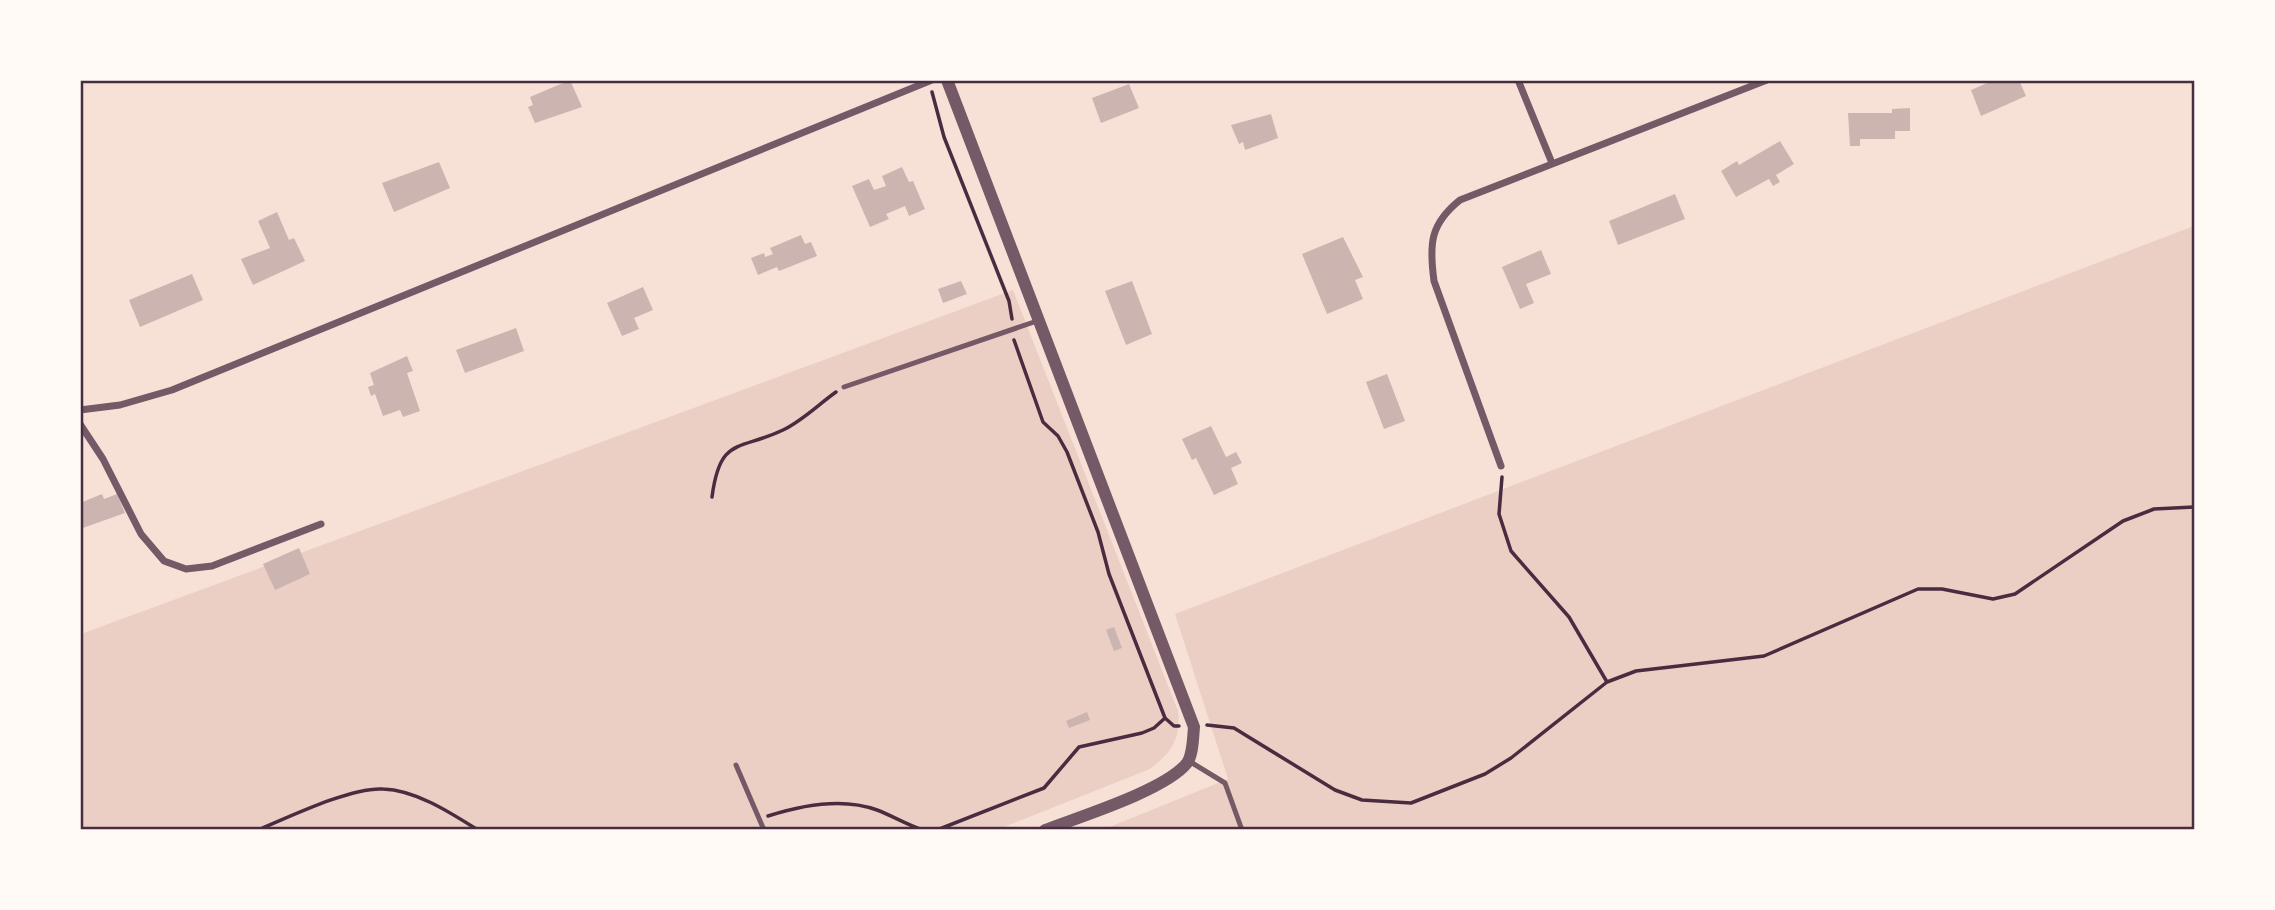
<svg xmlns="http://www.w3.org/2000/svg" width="2275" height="910" font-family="'Roboto Condensed',sans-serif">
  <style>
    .green { fill: #ebcfc5 }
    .building { fill: #ccb4b1 }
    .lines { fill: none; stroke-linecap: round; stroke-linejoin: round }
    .path { stroke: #4a2c40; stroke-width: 3.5 }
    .service { stroke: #755966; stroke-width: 5 }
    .minor { stroke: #755966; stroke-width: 7 }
    .tertiary { stroke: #755966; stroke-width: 12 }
    .neatline { fill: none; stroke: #4a2c40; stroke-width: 2.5 }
  </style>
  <rect width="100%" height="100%" fill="#f7e1d7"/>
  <path class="green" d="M2194,226V829L1102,830L1228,779L1175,614Z
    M1013,290L1178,711C1181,738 1172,753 1150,769L999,829L81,830V634Z"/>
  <path class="building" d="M570,80L582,107L535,123L528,107L533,105L530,97Z
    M1994,80H2019L2026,96L1981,116L1971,90Z
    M1129,84L1139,108L1101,123L1092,98Z
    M1910,108V131H1895V139H1860V146H1850L1848,113H1892V109Z
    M1271,114L1278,138L1245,150L1243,142L1239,144L1231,125Z
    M1780,141L1794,164L1776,175L1780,182L1773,186L1769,179L1736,197L1721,171L1737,161L1739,165Z
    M439,162L450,188L394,212L382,183Z
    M902,167L909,182L913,181L925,209L909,216L905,206L886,214L889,219L870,227L852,186L869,179L874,190L886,186L882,176Z
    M1675,194L1685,219L1618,245L1609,221Z
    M277,212L289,240L294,238L305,261L253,285L241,259L270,248L258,221Z
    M801,235L805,244L811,242L817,256L779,271L777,267L758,275L751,258L764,253L765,257L773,254L770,248Z
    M1343,237L1363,277L1355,280L1363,299L1327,314L1302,254Z
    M1541,250L1551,274L1526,284L1534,303L1520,309L1502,267Z
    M192,274L203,300L140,327L129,300Z
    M961,281L967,294L943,303L938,289Z
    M1132,281L1152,334L1126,345L1105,291Z
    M643,287L653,310L634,318L639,329L622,336L607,303Z
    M516,328L524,351L465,373L456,350Z
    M407,356L413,371L407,373L420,411L403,417L400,410L383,416L375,394L371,396L368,387L374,385L370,373Z
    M1387,374L1405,421L1384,429L1366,382Z
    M1211,426L1226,457L1236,452L1242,463L1231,468L1238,484L1214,495L1196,458L1192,460L1182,439Z
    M102,494L104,499L117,494L125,513L80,529V503Z
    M299,548L310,574L275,590L263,564Z
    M1114,627L1122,648L1114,651L1106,630Z
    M1087,712L1090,720L1069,728L1066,721Z"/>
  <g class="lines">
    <path class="path" d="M932,92L944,137L1009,301L1012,319
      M1014,340L1043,422L1058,436L1067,452L1098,532L1109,574L1165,718L1174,726H1179
      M1502,477L1499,514L1511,551L1569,617L1607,682
      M712,497C720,436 739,451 783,430C802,421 819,404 836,392
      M1207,725L1234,728L1335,790L1362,800L1411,803L1485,774L1511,758L1607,682L1636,671L1764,656L1918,589H1942L1993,599L2015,594L2123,521L2154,509L2194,507
      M768,816C802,805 842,797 877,810C893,816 907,825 923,830
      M258,830C289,817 351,787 383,789C416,790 451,813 478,830
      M937,830L1044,788L1079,747L1142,733L1154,728L1165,718"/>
    <path class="service" d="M844,387L1037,321
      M1189,761L1225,783L1242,830
      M736,765L764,830"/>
    <path class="minor" d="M1518,80L1552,163
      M80,410L120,405L172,390L932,80
      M80,424L103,459L141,534L164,561L186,569L212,566L321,524
      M1501,466L1434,281C1429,244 1430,224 1460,200L1767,80"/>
    <path class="tertiary" d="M947,80L1194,727C1193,737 1193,755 1187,763C1166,790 1079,817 1045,830"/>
  </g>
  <rect width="2275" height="910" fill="none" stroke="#fffaf5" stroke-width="164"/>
  <rect x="82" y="82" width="2111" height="746" class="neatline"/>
</svg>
